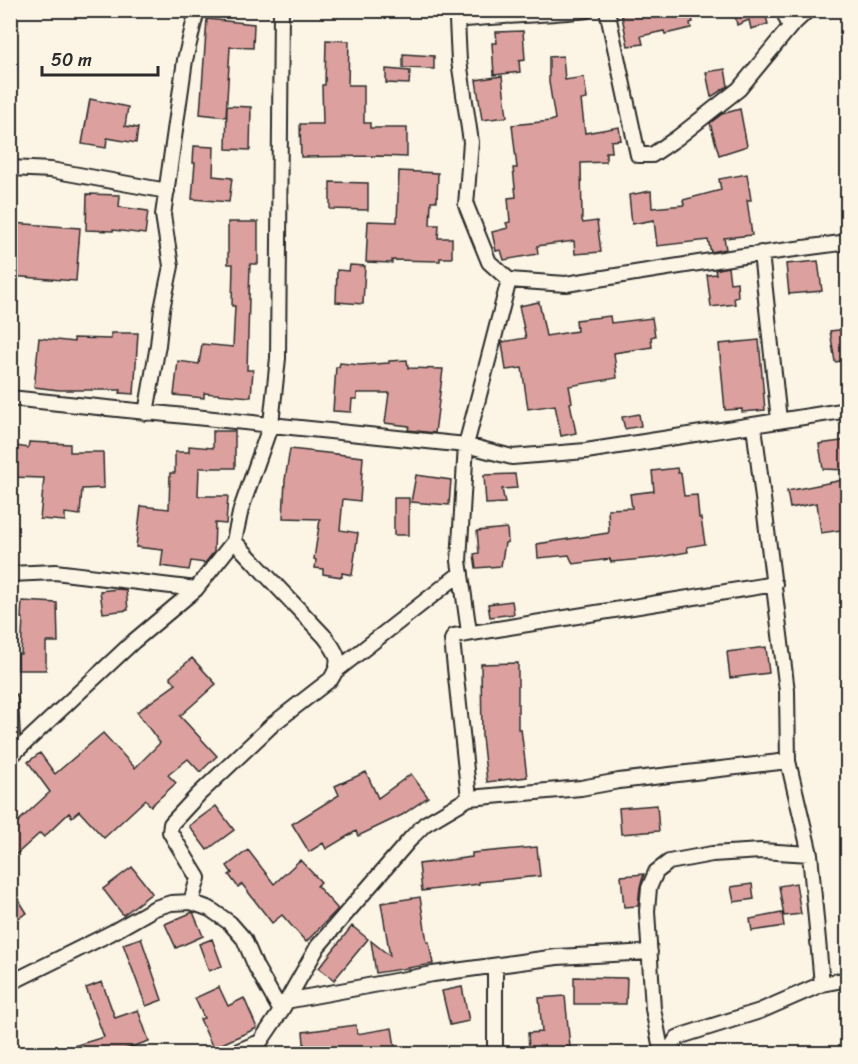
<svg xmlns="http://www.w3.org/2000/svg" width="858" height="1064" font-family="Sriracha,sans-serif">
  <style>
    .building { fill: #dca19f; stroke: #2b2b2b; stroke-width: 1.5 }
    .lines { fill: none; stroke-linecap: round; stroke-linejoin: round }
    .street-casing { stroke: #2b2b2b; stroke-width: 18 }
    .street { stroke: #fcf5e5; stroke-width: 14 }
  </style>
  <rect width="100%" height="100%" fill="#fcf5e5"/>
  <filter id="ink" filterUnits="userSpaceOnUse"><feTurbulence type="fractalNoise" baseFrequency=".0167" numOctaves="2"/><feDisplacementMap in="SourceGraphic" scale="12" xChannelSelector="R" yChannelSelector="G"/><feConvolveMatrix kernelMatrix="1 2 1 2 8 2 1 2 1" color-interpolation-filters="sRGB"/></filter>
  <g filter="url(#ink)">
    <path class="building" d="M630,10H690L693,22L690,23L691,28L665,34L664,31L641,36L643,44L628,46L621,12Z
      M734,10H770L765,13L768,24L751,29L749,20L737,25Z
      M207,19L254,24L253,48L230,47L226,117L200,114Z
      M523,31L525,60L519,61L520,72L494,75L492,43H497L496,32Z
      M326,40L349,41L348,85H364V123H370V128H407V157L378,156L301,157L300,124H323L322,85H325Z
      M403,54L434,56V69L403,68Z
      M563,56L565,80L584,77L587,99L581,100L585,133L619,127L621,140L611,141L612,152H606V162L581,163L582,220L583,223L597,221L601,252L575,254L574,241L537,246L538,254L504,260L501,250L496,251L492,232L508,228L506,223L510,222L508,198L516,197L513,168H517L512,125L551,121L555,119L549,82V57Z
      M386,69L410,71L409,84L386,83Z
      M725,69L728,86L711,97L706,72Z
      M502,76L507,117L482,120L476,80Z
      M90,99L128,107L125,126L138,128L136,143L107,138L106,148L82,144Z
      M227,106L251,107L250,150L226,149Z
      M740,109L747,146L719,155L710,123L722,114Z
      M194,146L214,147L213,176L232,178L229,202L192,199L195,163H193Z
      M399,171L438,173L437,201H431L430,225H439L438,238H452V258H440V261L392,260V263L366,262L368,221L397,222Z
      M747,174L751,200H747L752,235L724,238L726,249L711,252L708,240L657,246L654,220L632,224L629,195L651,191L652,208L684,205L683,200L721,190L719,179Z
      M330,182L368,183V210L330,209Z
      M87,194L120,195L119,207L148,211L145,234L113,230V231L86,230Z
      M228,222H258V264H250L247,370H253L251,397L204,393V398L174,395L178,361L199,364L202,344L233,347L235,306H232L233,264H228Z
      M12,223L80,228L76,281L10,276Z
      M818,261L822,291L789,294L786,264Z
      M350,265L365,266L363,304L336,302L337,270L349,271Z
      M728,267L730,283L737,282L738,297L734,298L735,304L711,307L707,275L716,274L715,270Z
      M539,302L546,336L577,331L576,320L610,316L611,323L652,318L655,336L651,337L652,347L614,353L617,378L569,386L572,402L570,403L576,433L561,436L555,405L528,409L522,368L506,370L502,342L526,338L519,306Z
      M848,329V360L835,362L830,331Z
      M111,333H138L134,394L120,393L121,390H59L34,387L39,338L74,342V338L111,339Z
      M759,340L765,410L742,412V409L725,410L719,344Z
      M407,360L408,368L443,369L435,433L408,430L409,426L385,423L389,393H357V399H352L351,412L333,411L336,367H339L340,363L360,365L389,363V361Z
      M639,414L641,426L625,429L622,417Z
      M213,431H235V468H199L198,496H228L226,524L215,523L214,552L205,563L191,561L189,570L161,566L163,550L136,547L141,506L169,509L170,473H175V452H189V446L213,448Z
      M848,440V470L823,469L819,444Z
      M29,442L70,444V452H103L104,488L82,489L80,515L65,513V521L40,519L44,478L10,477V445L28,448Z
      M290,449L363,457L360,501L343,499L340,530L358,533L352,575L342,573V577L323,574V569L315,568L316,560L314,559L320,519L283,518L285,480Z
      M677,468L678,473H681L684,496L697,495L699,518H701L705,544L687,547L688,552L654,558L611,562L610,559L573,564L569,555L538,558L537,544L608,533L609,531L608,509L632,508L630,494L654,491L652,471Z
      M515,474L517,488L502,489L505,503L486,504L484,475Z
      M416,475L451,480L449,505L411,502Z
      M848,479V529L821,533L817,503L790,508L787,491Z
      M394,498H409V535H394Z
      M507,528L508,542L505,543L501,566L476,568L474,554L479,553L477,531Z
      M118,589L126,590L128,610L103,613L100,591Z
      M22,601L57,603L58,642H46V670H18V654H21L23,618H21Z
      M512,601L514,614L490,617L488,604Z
      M766,647L769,673L730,678L727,652Z
      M192,658L216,684L180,716L217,756L200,772L188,759L168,775L176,783L151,806L145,800L104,838L79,811L72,817L69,813L44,837L40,833L10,860V829L50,792L28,762L40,753L55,774L103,733L135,768L160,743L137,712L176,684L170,677Z
      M518,663V729H521L527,777L487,782L482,737L481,664Z
      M366,772L378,798L411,774L428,797L402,815L358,836L356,831L326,849L323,843L309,852L292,824L339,795L335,786Z
      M657,805L659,831L621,834L619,808Z
      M216,806L234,830L207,850L189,826Z
      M537,847L540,876L479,882V884L422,891L419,864L472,857V853Z
      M248,850L274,884L300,860L321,882L317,886L337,908V910L306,942L282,915L272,923L242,884L238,887L229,875L232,873L227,866Z
      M132,867L152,893L123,915L103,889Z
      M644,874L640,887L638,906L624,907L621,876Z
      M796,883L801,914L784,916L779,886Z
      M752,884L754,899L734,902L731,887Z
      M10,886L27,913L10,923Z
      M420,897L427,942H429L433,964L376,973L371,941L390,956L381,903Z
      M193,912L203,936L176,948L165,924Z
      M782,913L784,926L752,931L750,919Z
      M352,926L368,939L334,980L319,968Z
      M141,938L162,1000L146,1006L123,944Z
      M212,939L222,966L209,971L199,944Z
      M574,977L627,978L626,1004H574Z
      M102,982L115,1018L138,1010L149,1041L113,1053H60V1050L104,1037L86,988Z
      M219,987L228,1006L244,998L257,1028L213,1048L200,1019L204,1018L195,998Z
      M462,987L469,1021L450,1025L442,991Z
      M565,996L570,1047L529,1049L528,1033L542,1032L539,998Z
      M356,1025L357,1034L392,1028L396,1053H305L303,1032Z"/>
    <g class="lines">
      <defs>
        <path id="street" d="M453,10L457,20L459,61L471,142L466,205L489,262L509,280L466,445L459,561L469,632
          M607,10L638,155H652L677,138L739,89L790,27L808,10
          M783,10L790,27
          M457,20C500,15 544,15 587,10
          M10,168L51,170L167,191
          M761,253L779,420
          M509,280L566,284L736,257L848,242
          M10,398L466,445L512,457L586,451L848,410
          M146,413L158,345L162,309L171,266L163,215L185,60L197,10
          M754,426L787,691L788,761L810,854L822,984
          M10,574L55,572L196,589
          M337,670L461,573
          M10,700L13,754
          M10,757L134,641L196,589L234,541L241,509L271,424L278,358L281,10
          M469,798L452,640L454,636L775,584
          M191,902L198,878L173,837L170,832L171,824L198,795L273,724L331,679C343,660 337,653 325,637L234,541
          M495,966V1054
          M10,983L111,933L155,908L171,903L191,902L210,909L230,923L244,939L256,967L281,1011
          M286,1001L433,974L557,957L650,952
          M231,1054L260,1042L281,1011L318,946L412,837L425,824L469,798L581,788L619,781L788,761
          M662,1054L653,1009L647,911L649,888L656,872L669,862L712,854L761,851L810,854
          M667,1054L677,1038L684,1035L760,1011L822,984L848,979"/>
      </defs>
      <use href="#street" class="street-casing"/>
      <use href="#street" class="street"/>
    </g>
  </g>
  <rect width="858" height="1064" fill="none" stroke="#fcf5e5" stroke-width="36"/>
  <rect x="18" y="18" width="822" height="1028" fill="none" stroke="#2b2b2b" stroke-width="2" filter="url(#ink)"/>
  <path d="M42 66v9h116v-9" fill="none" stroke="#2b2b2b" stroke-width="3"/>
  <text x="51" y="66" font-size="18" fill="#2b2b2b" stroke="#fcf5e5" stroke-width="4.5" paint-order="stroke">50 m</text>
</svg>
